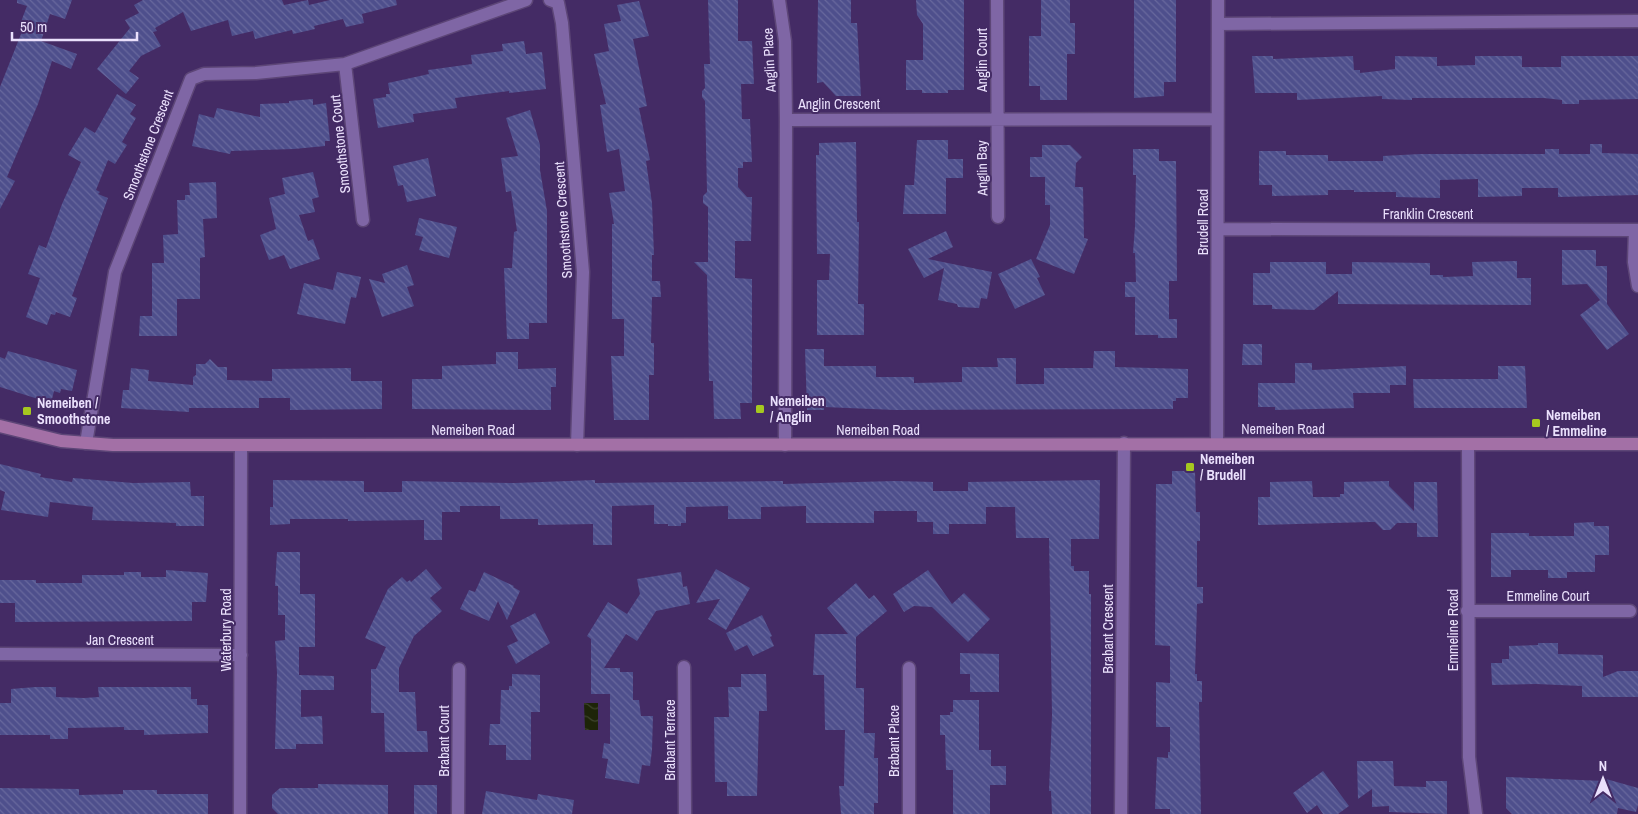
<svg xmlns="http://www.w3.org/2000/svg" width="1638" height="814" font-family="'Archivo Narrow',sans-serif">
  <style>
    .water { fill: url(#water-waves) }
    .building { fill: url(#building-back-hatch) }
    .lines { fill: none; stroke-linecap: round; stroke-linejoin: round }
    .street-casing { stroke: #5d4677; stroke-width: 15 }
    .secondary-casing { stroke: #5d4677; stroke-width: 15 }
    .street { stroke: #7f66a5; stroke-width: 12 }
    .secondary { stroke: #a370a6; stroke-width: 12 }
    .poi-dot { fill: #a6c820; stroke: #442b65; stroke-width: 2 }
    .labels { text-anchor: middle; stroke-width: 4; stroke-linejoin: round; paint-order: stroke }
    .street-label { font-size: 14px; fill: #eae0fc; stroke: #442b65 }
    .poi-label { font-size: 14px; font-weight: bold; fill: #eae0fc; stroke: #442b65; text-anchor: start }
  </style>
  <defs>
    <pattern id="water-waves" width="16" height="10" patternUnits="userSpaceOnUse" patternTransform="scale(1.25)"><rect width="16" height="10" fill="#1d2408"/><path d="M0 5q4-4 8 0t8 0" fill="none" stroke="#3e442d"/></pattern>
    <pattern id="building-back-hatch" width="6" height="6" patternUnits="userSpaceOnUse" patternTransform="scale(1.25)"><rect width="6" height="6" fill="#4e4f8c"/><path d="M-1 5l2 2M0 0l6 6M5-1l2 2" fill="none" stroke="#68689d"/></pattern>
  </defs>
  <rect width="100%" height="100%" fill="#442b65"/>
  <path class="water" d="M584,703H598V730H585Z"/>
  <path class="building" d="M17,0H72L65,19L50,14L41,41L77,54L71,69L52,61L38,104L7,177L15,181L0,209V87L23,29L19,27L27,6L17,3Z
    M143,0H282L284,5L308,0L309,5L330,0H396L397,5L362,14L364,23L346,27L343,19L314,26L315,29L293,34L292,30L255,39L253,31L232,36L228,20L191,31L183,12L155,28L157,31L153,32L161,46L141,56L129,71L139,78L126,94L97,69L130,28L125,20L139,13L134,5Z
    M708,0H738V41H752L754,84H741L742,119H750L752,162H743V168H738V187L747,197H752L751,241H735V278L752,279V403H740L741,419H714L713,381H709L707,275L694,262H708V207L703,203V196L707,192L705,101L702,97V91L705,88L704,64H710Z
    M818,0H851V23H857L861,96H836L823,82L817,83Z
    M916,0H964V90H948V93H922V90H906V60H923V24L917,15Z
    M1041,0H1070V23H1075V54H1067V100H1040V86H1029V36H1041Z
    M1134,0H1176V82H1164V96L1134,98Z
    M639,1L649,36L633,39L647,106L639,108L650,160L646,161L652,203L654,255H652V281H660L661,297H652L651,343H654V375H649V420H614L611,356H624V319H612V224H614L609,193L625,191L619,149L607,152L600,105L606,104L594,54L609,51L604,24L621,21L617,5Z
    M524,41L526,54L542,52L546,89L509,93V91L455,98L457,108L413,114L414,122L378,128L373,99L386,97V94H390L388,83L429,74L428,70L472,64L471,55L503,51L502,44Z
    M1252,56H1273V59L1353,56L1354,70H1360V73L1395,69V56L1437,57V66L1475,65V56H1522V67H1561V56H1638V99L1579,100V104H1562V100L1544,98H1412V100L1382,99V96L1297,100V93H1255Z
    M117,94L136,105L130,114L136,118L122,142L127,145L115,164L108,160L96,190L100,192L98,194L108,198L72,296L77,298L70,317L56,312L55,315L51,314L47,325L26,317L40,278L28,274L39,245L46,248L62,204L81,162L68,155L85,127L95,133Z
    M313,99V105L326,103L330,141H325V146L294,149L231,151L230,154L192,146L199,114L214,118L217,108L260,117V104L289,103V101Z
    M530,110L540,145V170L547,211V323H529V339H507L504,268H512L514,232L517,231L511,191L506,192L501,158L518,156L506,118Z
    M917,140H948V159H963V178H946V214H903L905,185H914Z
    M856,142L857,222H859L858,304H864V335H817V280H829L830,254H817L816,155H819V143Z
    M1590,144H1602V153L1638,154V195L1558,197V188H1522V196L1478,197V179L1440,180V198L1396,197V192H1354V190H1328V195L1272,196V185H1259V151H1286V155H1328V161H1383V156L1420,154H1545V149H1559V154H1590Z
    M1042,145H1070L1082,157L1076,163L1075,187H1083L1084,238L1088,239L1074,274L1036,259L1050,225V205H1045V177H1030V157H1042Z
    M1133,149H1159V161H1176L1177,281H1169V319H1177V338H1158V335H1135V297H1125V282H1136L1135,253H1133L1135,226L1136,175H1133Z
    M428,158L436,196L407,202L403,185L398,186L393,166Z
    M313,172L319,197L312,199L315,212L299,215L308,241L313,239L320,259L290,269L284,255L269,260L260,235L276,229L269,198L285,194L282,178Z
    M216,182L217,218L203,219L205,257L200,258V299H177V336H139L140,316H152V263H164L163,235L178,234L177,200H185V195H190L189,183Z
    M419,218L457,227L449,258L419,250L423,237L415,235Z
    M946,231L953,247L928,259L992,272L987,299L981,298L979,308L958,307L957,304L938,300L944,268L924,278L908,249Z
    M1562,250H1596V266H1607V304L1629,334L1607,350L1580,315L1600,300L1587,284L1562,285Z
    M1031,259L1040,277L1037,278L1045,295L1015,309L998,274Z
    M1517,261V278H1531V305L1338,304V291L1314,310L1272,309V305H1253V273H1270V262H1326V274H1352V262L1430,263V275H1443V277L1473,276L1472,262Z
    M407,265L414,285L407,287L414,306L382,317L369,279L385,283L382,274Z
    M337,272L361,277L356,298L351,297L345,324L297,314L304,283L333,290Z
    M1243,344H1262V365H1242Z
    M805,349H824V366H876V377H914V383L962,382V367H998L997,358H1016V384H1044V368H1093L1094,351H1115V367L1188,369V398H1176V401H1173V409L895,410L824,407V410H807Z
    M8,351L77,370L72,391L61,389L60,393L54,391L51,403L0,387V357L5,359Z
    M496,352H518V369L556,368V387H551V410L412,409V379H442V366L496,364Z
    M210,359L218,367H227V380L272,381V369L351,368V381H382V409L290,410V398H259V408H189V412L121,408L123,390H129L131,368L149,370L148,381L193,385V377L196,375V364H205Z
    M1295,363H1312V370L1406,366V385H1390V393H1353L1354,408L1275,410V407H1258V383H1295Z
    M1498,366H1525L1527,408H1414L1413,379H1498Z
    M0,464L41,474L40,477L72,482L73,478L133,483L190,482L191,496H204V526H176V523L92,520L93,507L50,502L48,517L1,510L5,492L0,490Z
    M1172,471H1195L1196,512H1200V541H1197V587H1203V603L1197,604L1195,674H1197V681H1202V702H1199L1201,814H1170V809H1155L1157,757L1168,758V752H1170V727H1156V682L1170,683V646L1155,645L1156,484H1172Z
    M273,480L364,481V492H402V481L515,483L595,480V483L783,481V484L895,481L933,482V491H968V482L1100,480L1099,539H1071V566H1074V571H1089V594H1091V814H1052L1051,791H1049L1052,715L1049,538H1016L1015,507H986V524H949V534H933V522H917V511H874V523H806V506L761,507V519H728V506L686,507V523H681V526H668V524H654V505L612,506V545H593V524L538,525V519H500V506H460V512H442V540H424V520L348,521V519H290V524L270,525V507H273Z
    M1312,481L1313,497H1340V494H1344V482L1389,481V486L1414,511V482H1437L1438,537H1417V523H1397L1390,530H1383L1375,522H1370L1258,525V497H1270V482Z
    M1594,522V526H1609V555H1595V572H1567V578H1548V570H1511V577H1491V533H1529V536H1574V523Z
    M277,552H300V594H315V647H299V675L334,676V690H301V717L322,716L323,744H296V749H275L277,673L275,641L285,640V615H278V586H275Z
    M426,569L442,588L430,598L442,611L414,636L399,668V692H415L417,731H427L428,752H385L384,713H371V669H376L386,647L365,638L388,589L402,577L407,582L410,580L411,582Z
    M716,569L750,588L726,630L708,619L720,599L696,603Z
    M166,570L208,573L206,602H192V621L15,622V603H0V580H36V583H82V575H124V572H141V577H166Z
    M928,570L952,604L964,593L990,619L968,642L932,607L914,606L904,612L893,594Z
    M484,572L514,586L513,587L520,591L507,620L498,601L489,621L460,609L469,590L475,592Z
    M681,572L683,587L687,586L690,604L656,611L637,641L626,634L604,668H620V672H633V700H639L641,716H653L652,750L650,766L642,765L639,784L605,778L608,759L602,758L604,743L610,744V694H591V639L587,636L608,602L627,614L640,594L637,579Z
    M856,583L869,599L874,595L887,611L856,637V688H864V733H875L874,758H878V803H874V814H841L839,786H844L845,730H825L824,675H813L815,634H848L827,608Z
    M535,613L550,643L516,664L507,646L518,641L510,626Z
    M762,615L772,636L770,637L774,646L753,656L747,645L735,651L726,633Z
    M1538,643H1558V654L1603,655V677L1618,671H1638V697H1582V686L1536,684L1492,685L1491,663H1502V659H1509V646L1538,645Z
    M960,653L999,654V692H970V674H960Z
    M512,674L540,675V712H531V760H506V745H489L490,724H500L501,690H509V686H512Z
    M741,674H766L767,711H759L757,796H727V782H715L714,717H729L728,687H741Z
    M36,687H56V697L84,698L99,697L98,687H191V699H197V705H208V733L144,735V730H124V727L68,728V739H50V735H0V703H11V689Z
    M953,700H979V750H991V766H1006V785H990V814H953V770H946L945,735H940V715H950V712H953Z
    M1357,761H1393L1394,786L1426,787V781H1447V814L1389,812V806L1372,807V789L1358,799Z
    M1323,771L1349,806L1338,814H1323L1317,805L1307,813L1293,793Z
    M1506,777L1605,781L1606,779L1638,788V805L1636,812L1618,808L1617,814H1512L1506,808Z
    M318,784L388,785V814H278L272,808V795L280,788H318Z
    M414,785H437V814H414Z
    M0,788L79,789V795L123,794V790H157V794H208V814H0Z
    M486,791L537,800L538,794L574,800L572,814H482Z"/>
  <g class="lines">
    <defs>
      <path id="street" d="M550,0L558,3L562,23L583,272L577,445
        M779,0L785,41L786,120
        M997,0L998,217
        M1218,24L1638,21
        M345,64L363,220
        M1218,229L1638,230
        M1635,230L1634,262L1638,286
        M86,443L115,272L191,79L204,74L256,73L345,64L526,0
        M1217,444L1218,0
        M785,445L786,120L1217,119
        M1468,445L1469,757L1476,814
        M1467,611H1630
        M0,654L241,655
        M684,667L685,814
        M240,814L241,446
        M458,814L459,669
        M909,814V668
        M1121,814L1124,443"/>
      <path id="secondary" d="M0,426L61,441L113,445L1638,444"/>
    </defs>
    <use href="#street" class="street-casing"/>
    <use href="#secondary" class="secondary-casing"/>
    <use href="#street" class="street"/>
    <use href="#secondary" class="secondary"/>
  </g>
  <g class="poi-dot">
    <rect x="755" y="404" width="10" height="10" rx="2.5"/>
    <rect x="22" y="406" width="10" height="10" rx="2.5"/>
    <rect x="1531" y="418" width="10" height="10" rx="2.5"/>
    <rect x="1185" y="462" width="10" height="10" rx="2.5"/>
  </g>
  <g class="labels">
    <g class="street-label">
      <text transform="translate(769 60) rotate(-93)" y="5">Anglin Place</text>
      <text transform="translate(982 60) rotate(-90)" y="5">Anglin Court</text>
      <text x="839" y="109">Anglin Crescent</text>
      <text transform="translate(340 144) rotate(-96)" y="5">Smoothstone Court</text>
      <text transform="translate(148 145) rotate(-69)" y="5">Smoothstone Crescent</text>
      <text transform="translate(982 168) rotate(-91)" y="5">Anglin Bay</text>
      <text x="1428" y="219">Franklin Crescent</text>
      <text transform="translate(563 220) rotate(-94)" y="5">Smoothstone Crescent</text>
      <text transform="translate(1203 222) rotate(-90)" y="5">Brudell Road</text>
      <text x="1283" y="434">Nemeiben Road</text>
      <text x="473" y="435">Nemeiben Road</text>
      <text x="878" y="435">Nemeiben Road</text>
      <text x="1548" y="601">Emmeline Court</text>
      <text transform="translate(1108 629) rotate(-90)" y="5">Brabant Crescent</text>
      <text transform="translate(226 630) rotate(-90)" y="5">Waterbury Road</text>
      <text transform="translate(1453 630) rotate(-90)" y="5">Emmeline Road</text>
      <text x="120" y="645">Jan Crescent</text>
      <text transform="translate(670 740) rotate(-90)" y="5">Brabant Terrace</text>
      <text transform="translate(444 741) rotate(-90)" y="5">Brabant Court</text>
      <text transform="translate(894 741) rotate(-90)" y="5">Brabant Place</text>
    </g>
    <g class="poi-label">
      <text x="770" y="406">Nemeiben<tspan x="770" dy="16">/ Anglin</tspan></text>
      <text x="37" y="408">Nemeiben /<tspan x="37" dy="16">Smoothstone</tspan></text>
      <text x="1546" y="420">Nemeiben<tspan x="1546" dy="16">/ Emmeline</tspan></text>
      <text x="1200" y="464">Nemeiben<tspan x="1200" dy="16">/ Brudell</tspan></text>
    </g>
  </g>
  <g transform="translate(1603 779)" stroke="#442b65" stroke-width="4" paint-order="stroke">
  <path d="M0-4L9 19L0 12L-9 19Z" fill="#eae0fc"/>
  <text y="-8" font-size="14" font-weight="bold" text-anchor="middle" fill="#eae0fc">N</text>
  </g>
  <path d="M12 32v8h125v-8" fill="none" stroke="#eae0fc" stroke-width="2.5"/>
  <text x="20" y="32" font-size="15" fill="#eae0fc" stroke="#442b65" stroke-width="4" paint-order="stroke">50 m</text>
</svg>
